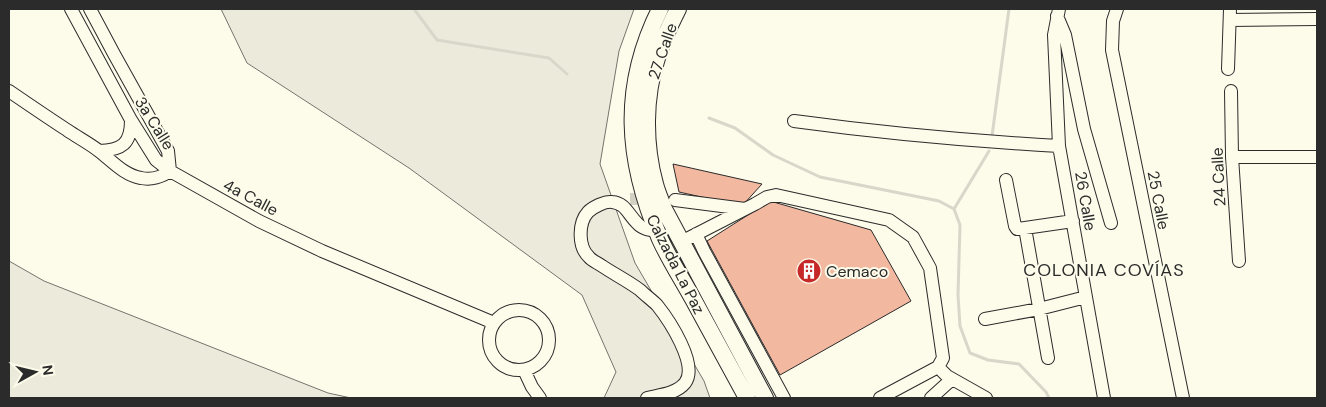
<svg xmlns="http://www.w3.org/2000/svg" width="1326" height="407" font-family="'DM Sans',sans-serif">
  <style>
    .green { fill: #ecebdb; stroke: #74746e }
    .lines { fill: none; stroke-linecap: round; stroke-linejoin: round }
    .stream { stroke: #d8d7c9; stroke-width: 3 }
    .building { fill: #f2b8a0; stroke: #2b2b2b }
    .minor-tunnel { stroke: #d3d1c4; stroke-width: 12; stroke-dasharray: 12 6; stroke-linecap: butt }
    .minor-casing { stroke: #2b2b2b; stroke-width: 14 }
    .major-casing { stroke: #2b2b2b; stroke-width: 18 }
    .minor { stroke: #fdfbea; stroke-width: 12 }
    .major { stroke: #fdfbea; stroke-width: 16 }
    .labels { text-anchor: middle; stroke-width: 4; stroke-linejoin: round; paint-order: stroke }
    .street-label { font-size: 16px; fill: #2b2b2b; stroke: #fdfbea }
    .poi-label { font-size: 16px; fill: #2b2b2b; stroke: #fdfbea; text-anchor: start }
    .neighbourhood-label { font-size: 18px; letter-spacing: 1px; fill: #2b2b2b; stroke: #fdfbea }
  </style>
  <rect width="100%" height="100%" fill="#fdfbea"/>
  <path class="green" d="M221,9H634L619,51L600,164L635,263L704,381L710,398H604L616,372L582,295L409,168L247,63Z
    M9,261L44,281L328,393L351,398H9Z"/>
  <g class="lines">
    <path class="stream" d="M414,9L437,40L549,58L567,74
      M709,118L735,128L773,155L820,177L939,201L954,209L960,225L958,295L960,326L970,353L988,360L1019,364L1046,392L1049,398
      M992,136L1009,9
      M954,209L989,151"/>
  </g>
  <path class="building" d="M673,164L762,184L742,206L679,192Z
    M770,201L871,230L911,301L780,375L707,241Z"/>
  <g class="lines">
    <path class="minor-tunnel" d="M630,199H652"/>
    <defs>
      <path id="minor" d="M71,9L131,120L156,160L170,171L259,221L322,251L494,323
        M90,9L114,54L168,151L170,171
        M1059,9L1054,35L1059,146L1104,398
        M1117,9L1113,21L1112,50L1183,398
        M1057,16L1065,35L1084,129L1111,223
        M1230,20L1317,19
        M1228,69L1230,9
        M9,91C28,104 47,117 67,130C77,137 89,143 99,151C112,161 124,175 141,178C151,180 162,177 170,171
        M1231,91L1232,157L1239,261
        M794,121C882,133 971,141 1059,146
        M99,151C122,150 131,144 131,120
        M1232,157H1317
        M1006,180L1015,226L1017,229L1025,228L1073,221
        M675,200L745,209
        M1025,228L1048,358
        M696,234L704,251L784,398
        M681,242L755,204L767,197L776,195L889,220L913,237L930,268L943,358L938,367L880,398
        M489 340a30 30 0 1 1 60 0a30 30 0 1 1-60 0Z
        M985,319L1039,309L1086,297
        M938,367L947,376L986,398
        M524,370L532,387L540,398
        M647,398C659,395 676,394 685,383C699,365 669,320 657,305C652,300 645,295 640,290C628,281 614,274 602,266C598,263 592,261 589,257C578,247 578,223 588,212C593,207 605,201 612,202C625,203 628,214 637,223C642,229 649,230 657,231
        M931,398L952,379"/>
      <path id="major" d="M660,9C621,87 626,159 660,239C669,259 682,279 693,299C711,332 729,365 747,398
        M678,9C670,25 662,41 657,58C644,97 644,144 655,184C657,192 661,201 664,209L765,398"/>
    </defs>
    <use href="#minor" class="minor-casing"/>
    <use href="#major" class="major-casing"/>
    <use href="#minor" class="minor"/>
    <use href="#major" class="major"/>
  </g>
  <defs>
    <symbol id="building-disc" viewBox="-11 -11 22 22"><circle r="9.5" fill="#c62828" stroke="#fdfbea"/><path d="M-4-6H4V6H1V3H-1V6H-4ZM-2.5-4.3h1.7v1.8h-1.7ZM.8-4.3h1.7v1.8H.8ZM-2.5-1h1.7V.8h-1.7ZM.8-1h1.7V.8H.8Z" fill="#fff"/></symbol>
  </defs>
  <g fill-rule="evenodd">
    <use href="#building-disc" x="795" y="257" width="28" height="28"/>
  </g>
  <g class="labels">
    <g class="street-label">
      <text transform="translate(662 51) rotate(-71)" y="6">27 Calle</text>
      <text transform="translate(155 123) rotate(58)" y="6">3a Calle</text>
      <text transform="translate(1218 177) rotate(-93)" y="6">24 Calle</text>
      <text transform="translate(251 197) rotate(28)" y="6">4a Calle</text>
      <text transform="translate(1159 200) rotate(79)" y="6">25 Calle</text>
      <text transform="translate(1086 201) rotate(80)" y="6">26 Calle</text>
      <text transform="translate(676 264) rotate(63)" y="6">Calzada La Paz</text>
    </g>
    <g class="poi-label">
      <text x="826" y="277">Cemaco</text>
    </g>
    <g class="neighbourhood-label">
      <text x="1104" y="276">COLONIA COVÍAS</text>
    </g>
  </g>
  <rect width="1326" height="407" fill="none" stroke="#2b2b2b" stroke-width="20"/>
  <g transform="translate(35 372) rotate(82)" stroke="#fdfbea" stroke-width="4" paint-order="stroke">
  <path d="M0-4L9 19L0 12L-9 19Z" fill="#2b2b2b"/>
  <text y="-8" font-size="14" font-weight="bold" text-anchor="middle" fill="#2b2b2b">N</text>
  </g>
</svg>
